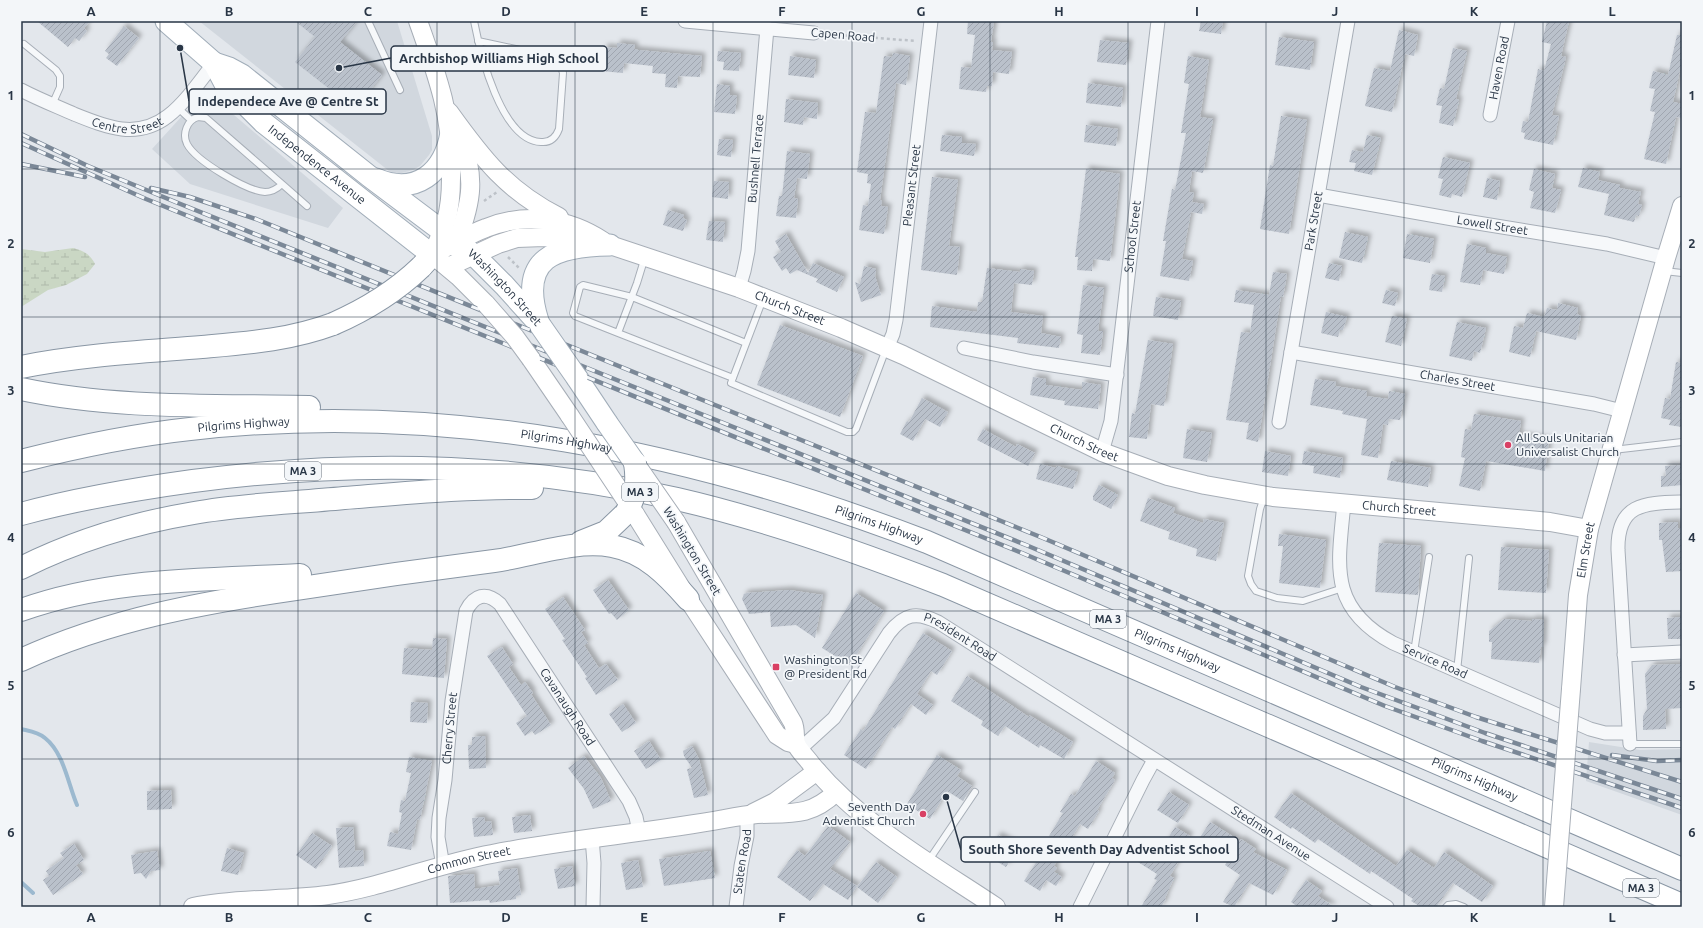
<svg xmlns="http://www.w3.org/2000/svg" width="1703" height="928" font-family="Ubuntu,sans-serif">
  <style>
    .built { fill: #d1d7de }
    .wetland { fill: url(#wetland-marsh) }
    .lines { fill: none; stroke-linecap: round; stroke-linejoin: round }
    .stream { stroke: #9cb9cf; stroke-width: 4 }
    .building { fill: url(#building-hatch); filter: url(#shadow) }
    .lane-casing { stroke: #a7aeb7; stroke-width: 8 }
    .street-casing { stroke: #a7aeb7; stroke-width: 15 }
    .secondary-casing { stroke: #a7aeb7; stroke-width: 20 }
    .primary-casing { stroke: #a1adb9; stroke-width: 23 }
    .highway-casing { stroke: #8996a4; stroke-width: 24 }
    .path { stroke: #bdc2c8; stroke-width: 2.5; stroke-dasharray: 3 3; stroke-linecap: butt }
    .lane { stroke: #f6f8fa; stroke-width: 6 }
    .street { stroke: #f6f8fa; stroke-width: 13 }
    .secondary { stroke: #fff; stroke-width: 18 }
    .primary { stroke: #fff; stroke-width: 21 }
    .highway { stroke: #fff; stroke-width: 22 }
    .rail-casing { stroke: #7b8897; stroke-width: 4.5 }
    .rail { stroke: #f3f6f9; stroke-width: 3; stroke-dasharray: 9; stroke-linecap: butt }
    .secondary-bridge-casing { stroke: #a7aeb7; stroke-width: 20; stroke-linecap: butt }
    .primary-bridge-casing { stroke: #a1adb9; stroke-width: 23; stroke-linecap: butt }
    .highway-bridge-casing { stroke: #8996a4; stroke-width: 24; stroke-linecap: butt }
    .secondary-bridge { stroke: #fff; stroke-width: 18 }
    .primary-bridge { stroke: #fff; stroke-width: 21 }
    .highway-bridge { stroke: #fff; stroke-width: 22 }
    .grid { fill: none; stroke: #293646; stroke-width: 1; stroke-opacity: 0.55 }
    .poi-dot { fill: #d94064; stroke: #f3f6f9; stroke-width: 1.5 }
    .labels { text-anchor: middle; stroke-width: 3.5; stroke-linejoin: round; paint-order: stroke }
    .shield { fill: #f3f6f9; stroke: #66707c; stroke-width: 1 }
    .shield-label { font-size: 11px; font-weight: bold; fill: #293646 }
    .street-label { font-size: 12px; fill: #293646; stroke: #f3f6f9 }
    .poi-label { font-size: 12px; fill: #293646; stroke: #f3f6f9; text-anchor: start }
    .leader { fill: none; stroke: #293646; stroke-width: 1.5 }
    .callout-dot { fill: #293646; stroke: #f3f6f9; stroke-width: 1.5 }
    .callout { fill: #f3f6f9; stroke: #293646; stroke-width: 1.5 }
    .callout-label { font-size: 13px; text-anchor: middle; font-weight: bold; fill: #293646 }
    .neatline { fill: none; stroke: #293646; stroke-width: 1.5 }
    .grid-label { font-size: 13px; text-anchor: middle; font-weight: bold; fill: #293646 }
  </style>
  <defs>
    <pattern id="wetland-marsh" width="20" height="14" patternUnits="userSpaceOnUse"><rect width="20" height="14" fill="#cad7c4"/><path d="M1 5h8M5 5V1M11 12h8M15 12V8" fill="none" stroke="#aeb9aa"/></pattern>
    <pattern id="building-hatch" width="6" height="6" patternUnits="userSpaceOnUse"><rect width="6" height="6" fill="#bac1cb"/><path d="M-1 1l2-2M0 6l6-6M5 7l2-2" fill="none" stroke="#a0a6b0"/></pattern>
    <filter id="shadow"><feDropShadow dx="3.5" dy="-3.5" stdDeviation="2" flood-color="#0004"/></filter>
  </defs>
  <rect width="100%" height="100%" fill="#e3e7ec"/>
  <path class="built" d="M199,21H397L432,136V150L429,155L420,166L413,170L398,174L389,171Z
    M214,98L343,208L328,228L190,184L152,149L192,105Z
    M1589,742L1640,750L1682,749V815L1586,781Z"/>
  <path class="wetland" d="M73,248C84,251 90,254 95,264L87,274L66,285L48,290L21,307V249L45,252Z"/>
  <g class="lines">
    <path class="stream" d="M21,729C29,731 38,732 45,738C64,753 68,784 77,805
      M21,882L33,893"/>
  </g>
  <path class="building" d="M37,21H90L84,28L87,31L79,41L75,38L68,47Z
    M295,21H357L340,42L382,75L355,109L295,62L315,37Z
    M968,21L994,22L991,42H993L992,50L1012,52L1009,74L993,72L992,86H987L986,92L959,89L961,67L971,68L975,35L967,34Z
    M1201,21H1223L1221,34L1199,31Z
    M1547,21H1569L1561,56L1566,57L1552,115L1559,116L1553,145L1524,139L1525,133L1521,132L1523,121L1528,122L1538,69L1544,71L1551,44L1542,42Z
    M124,26L139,38L117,66L106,58L109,54L105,51Z
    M1399,30L1418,35L1414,56L1405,54L1392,112L1365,106L1374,68L1390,71Z
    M1677,35H1682V61L1673,102L1682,104V118L1676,117L1666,164L1644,159L1655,112L1650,111L1655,89L1649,88L1653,71L1668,75Z
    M1279,37L1314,42L1310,70L1275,65Z
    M1100,40L1129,43L1126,65L1097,62Z
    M617,43L635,45L634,49L638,50L702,56L700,77L678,76L677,88L665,87L666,74L652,73L653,66L624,63L623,73L601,71L604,47L617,48Z
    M1453,48L1467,51L1456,99L1459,100L1453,126L1439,123L1442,106L1436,105L1440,88L1444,89Z
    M718,51L741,53L739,71L723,70L724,62L717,61Z
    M893,53L910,56L906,85L896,83L880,200L882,201L881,206L888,207L884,234L859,230L863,205L868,206L871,184L867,183L868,174L857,172L865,112L876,113L884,56L892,57Z
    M790,56L816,60L814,78L788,75Z
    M1188,56L1209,60L1200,117L1213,119L1203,173L1192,171L1189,192L1194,193L1192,202L1204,204L1202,214L1191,212L1182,259L1193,261L1189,281L1160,276L1166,241H1163L1172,189L1175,190L1186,133H1181L1189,84L1184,83Z
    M1088,83L1123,88L1121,107L1086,103Z
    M717,84L730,86V95L737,96L735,114L714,112Z
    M786,99L818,103L817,119L804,117L803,125L784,122Z
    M1281,116L1307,120L1289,234L1260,229L1270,165L1273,166Z
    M1086,125L1118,129L1116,146L1084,142Z
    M942,135L962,137V143L976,144L974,156L940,151Z
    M1367,135L1381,138L1372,175L1354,171L1356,163L1349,162L1352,150L1363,152Z
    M719,139L733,140L731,157L717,155Z
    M787,151L810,154L807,179L797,178L794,198L798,199L796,218L776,216L779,196H782Z
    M1443,157L1470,163L1462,197L1452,194L1451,198L1439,195L1443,179L1438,178Z
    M1583,168L1600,172L1598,180L1620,185V188L1641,192L1638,204L1642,205L1639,216L1636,215L1634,222L1604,215L1609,194L1578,187Z
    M1086,169L1120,174L1110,261L1093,259L1092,271L1077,270L1078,257H1075Z
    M1534,169L1555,174L1552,188L1561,190L1555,213L1530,208L1534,192L1529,190Z
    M932,177L958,180L949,246L960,247L957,275L921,270Z
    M1487,178L1500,181L1497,200L1483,197Z
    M714,181L729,182L728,199L712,197Z
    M668,210L684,215L683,218L687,220L683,231L663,225Z
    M709,221L725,222L723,242L706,240Z
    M1345,232L1368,237L1362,263L1339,258Z
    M786,234L808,273L813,263L844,277L837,292L816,282L818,279L797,270L790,274L786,268L782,271L773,257L781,252L775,241Z
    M1407,234L1434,239L1430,263L1403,258Z
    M1467,244L1486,248V253L1507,257L1504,274L1483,270L1480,285L1460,282Z
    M1329,263L1342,266L1339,281L1325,278Z
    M864,266L876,269L875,276L881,295L861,302L855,282L860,284Z
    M987,268L1020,272V269L1034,271L1032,285L1014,283L1011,312L1043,316L1041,333L1061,337L1059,348L1017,343L1018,338L930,327L932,306L977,312L978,302H982Z
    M1273,272L1287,274L1283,297L1281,296L1258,442L1246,439L1249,423L1226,420L1241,332L1250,333L1254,305L1234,302L1236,290L1269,295Z
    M1432,274L1445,276L1442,292L1429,290Z
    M1083,285L1104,288L1098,331H1103L1100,355L1081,353L1083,335L1077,334Z
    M1386,290L1398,293L1395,306L1382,303Z
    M1156,297L1181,301L1178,320L1153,316Z
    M1558,303L1578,308L1577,314L1581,316L1576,340L1536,331L1530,357L1509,352L1514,326L1523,328L1527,313L1544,317L1547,308L1557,310Z
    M1326,312L1347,317L1343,330H1340L1338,337L1321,333Z
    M1392,316L1407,319L1401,346L1385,342Z
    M1457,322L1486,328L1480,353L1474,351L1472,361L1449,356Z
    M780,325L863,356L840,417L757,385Z
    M1148,340L1173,344L1164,406L1151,404L1147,439L1129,437L1132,413L1135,414Z
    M1676,362L1682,363V427L1669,425L1671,420L1661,418L1665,398L1670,399Z
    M1033,377L1046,379V385L1082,390V382L1101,385L1098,409L1064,405L1065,401L1030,395Z
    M1315,379L1336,382L1335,386L1367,391L1366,396L1388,399L1389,391L1405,394L1400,420L1389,419L1388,425L1383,424L1378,458L1361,455L1367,419L1342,414L1343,411L1310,405Z
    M922,398L948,412L940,427L925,419L913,441L900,434L907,421L909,422Z
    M1474,414L1521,421L1519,435L1549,440L1545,471L1486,461L1480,491L1459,486L1465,458L1461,457L1465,429L1471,430Z
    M983,429L1016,447L1017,444L1035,453L1028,466L977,440Z
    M1187,429L1212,433L1207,462L1183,458Z
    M1265,451L1291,456L1288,476L1262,472Z
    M1304,451L1343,458L1340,478L1313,473L1314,466L1302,464Z
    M1391,461L1431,468L1428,487L1387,480Z
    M1040,464L1056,468L1057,466L1078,472L1073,489L1036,479Z
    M1682,465V485L1661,487V476H1666L1665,466Z
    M1099,485L1118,495L1111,509L1093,500V496Z
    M1148,498L1175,508L1173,513L1203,523L1204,519L1224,523L1216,561L1196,556L1197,549L1168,539L1170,532L1140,521Z
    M1678,522V528H1682V571L1666,572L1662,540H1659V523Z
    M1279,534L1326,540L1320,588L1279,583L1283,546H1278Z
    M1379,543L1421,546L1418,595L1375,592Z
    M1501,547L1549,550L1546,593L1498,590Z
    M608,580L629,610L617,620L611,613L609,614L593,590Z
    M789,590L823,595L815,638L796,625L771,627L770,612L749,614L742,599L744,594L747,593Z
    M856,593L884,611L850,665L822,648Z
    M563,597L585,630L581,632L588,643L584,645L599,668L606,664L618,680L596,695L585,678L587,677L562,640L565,639L545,609Z
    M1682,617V639H1668L1667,618Z
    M1504,619L1532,621V619L1544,620L1543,647H1541L1539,663L1491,659L1492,642H1489V631Z
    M923,633L952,651L937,675L931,671L917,694L933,705L926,715L911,704L895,729L892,727L866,769L844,755L861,729L863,731Z
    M433,638L447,639L444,678L402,674L404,648L432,650Z
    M502,647L513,664L509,667L521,685L525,682L533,693L531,694L551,725L535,735L532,731L525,736L516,723L527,716L487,656Z
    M1682,664V708L1665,709L1666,729L1643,730V716L1647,709L1645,674L1652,665Z
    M967,676L1029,717V715L1073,742L1064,759L1040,745L1039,748L1005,726L998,736L981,725L983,721L951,701Z
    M411,702L428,703L427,723L410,722Z
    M623,704L636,723L622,732L609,714Z
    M485,736L486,768L469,769L468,745H472V737Z
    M649,741L661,760L646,769L634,751Z
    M692,746L699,759L708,795L694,798L687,769L692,768L684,756L683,751Z
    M937,755L961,770L957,776L972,786L963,801L947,791L930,819L907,804Z
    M584,756L601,778L611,801L593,809L584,789L568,768Z
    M409,757L432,761L420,820L417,819L411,850L387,846L390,832L398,834L402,813L399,812L401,800L405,801L411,773L406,772Z
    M1096,761L1115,773L1112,778L1115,780L1097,810L1099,811L1088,829L1080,824L1054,866L1057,868L1054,872L1062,877L1056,886L1046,880L1040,891L1024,881L1052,838L1049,836L1063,813L1060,812L1071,794L1075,796Z
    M171,790L172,809L147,810V791Z
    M1169,792L1189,805L1178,823L1157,810Z
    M1291,793L1396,866L1407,850L1434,868L1444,852L1493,886L1482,902L1453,883L1436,907H1421L1411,901L1413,899L1371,871L1370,874L1318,839L1315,843L1292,827L1291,829L1274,817Z
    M530,815L532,831L514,833L512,817Z
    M484,817L485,822L491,821L493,835L474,837L472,818Z
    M1210,822L1240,841L1241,839L1256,849L1253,852L1287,870L1273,895L1249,883L1234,907L1223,902L1240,875L1225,865L1229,858L1199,839Z
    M828,826L850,842L830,869L857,886L848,900L823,884L810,901L777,877L797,850L805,856Z
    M353,827L355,851L363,850L364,866L339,868L336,828Z
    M1175,827L1190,836L1175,860L1178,862L1170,876L1174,878L1165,898L1166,899L1161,907H1141L1157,880L1154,879L1157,874L1130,857L1140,843L1158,854Z
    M312,833L332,846L316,869L296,855Z
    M998,835L1018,846L1006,867L986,855Z
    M74,844L84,860L76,865L83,874L53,895L43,880L49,876L46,871L64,858L60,853Z
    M227,848L244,853L238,875L221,871Z
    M157,851L160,870L151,871L146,879L141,873L134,874L131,855Z
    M710,851L715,878L664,886L659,859Z
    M638,860L643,887L626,890L621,863Z
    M876,862L897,877L878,903L857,887Z
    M572,866L575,886L558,889L554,869Z
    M517,868L521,895L516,896V899L490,903L489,900L450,903L448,876L474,874L475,889L500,885L498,871Z
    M1306,880L1322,891L1318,896L1334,907H1298L1291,902Z"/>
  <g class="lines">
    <defs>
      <path id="lane" d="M368,21L400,90
        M474,21C480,52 501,141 541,142C551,143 556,137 559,129L563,73L559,60L553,57L478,41
        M24,44L56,70L60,76V87L52,105
        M177,107L191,120
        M198,117L206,118L282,184C277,189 272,192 265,192C247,191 196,161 187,144C182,134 187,120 198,117Z
        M282,184L307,206
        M645,257L637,283L618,333L733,378
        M1664,271L1682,273
        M763,299L731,383L847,432H853L856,429L886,349
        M618,333L575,316L573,313L580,287L583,285L632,297L746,343
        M1613,450L1682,442
        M1264,497L1260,509L1248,576L1251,584L1256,591L1277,598L1303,601L1343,588
        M1414,652L1429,557
        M1457,671L1469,558
        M1630,744H1682
        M929,860L975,792
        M1446,907L1448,905L1456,904L1464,907"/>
      <g id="street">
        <path d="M685,21L814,33"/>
        <path id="s1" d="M21,90C38,99 56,106 74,114C106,127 137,140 168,116C185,103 201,80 214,63"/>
        <path id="s2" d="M1490,115L1508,21"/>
        <path id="s3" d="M1318,195L1453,219L1607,244L1666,258"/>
        <path id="s4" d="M739,288L744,271L748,251L767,28"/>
        <path id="s5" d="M887,348L893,334L896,320L931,21"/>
        <path d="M964,348L1033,362L1117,375"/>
        <path id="s6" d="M1291,352L1594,404L1622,411"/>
        <path id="s7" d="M1279,422L1348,21"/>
        <path id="s8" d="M1102,452L1111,421L1158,21"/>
        <path id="s9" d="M1344,503C1338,566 1328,608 1393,643L1590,729L1605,733H1629"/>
        <path d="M1624,655L1682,652"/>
        <path d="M1630,744L1618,550C1617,503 1645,503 1682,502"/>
        <path id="s10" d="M800,749L834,718L889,633C904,614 916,611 938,622L1387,907"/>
        <path d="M592,838L594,863L593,907"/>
        <path id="s11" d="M443,866L438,837L439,818L445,780L452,701L466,611C474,595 486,591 500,604L629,801L636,817L639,832"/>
        <path id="s12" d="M736,907L741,866L747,836V815"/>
        <path d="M1080,907L1143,780L1154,760"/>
      </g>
      <g id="secondary">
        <path d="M418,21C437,74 454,121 451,178C451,193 450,207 446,221C442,232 437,244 432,255"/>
        <path d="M449,112C482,158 507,191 559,217"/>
        <path d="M455,247C470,205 478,181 460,137"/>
        <path d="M445,248C459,241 472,233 486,228C526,212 568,218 603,241"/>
        <path d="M440,261L458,276L486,304"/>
        <path id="s13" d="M448,267L498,244L517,238L544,237L610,245L739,288L841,328L903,355L1102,452L1168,476L1205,485L1273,497L1550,522L1589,529"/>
        <path d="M531,359L570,416"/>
        <path d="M635,514L688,599L777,735L788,742L796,744"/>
        <path d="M676,522L793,723C796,730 794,738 796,744C799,751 807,758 811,764C859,823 933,865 996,907"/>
        <path id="s14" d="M1571,689L1578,595L1589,529L1666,258L1682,206"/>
        <path d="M753,813L775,802L817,771"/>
        <path id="s15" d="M193,907C237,898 283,901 328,895C384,887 436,864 492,854C569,839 647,833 724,819C735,817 746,815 757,814C790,813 811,817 836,792"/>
      </g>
      <g id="primary">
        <path id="s16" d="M166,21L214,63L225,84L264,123L432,255"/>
        <path id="s17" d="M214,63L229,68L242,75L369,176L474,255L504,285L540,325"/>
        <path d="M376,179C416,196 444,173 451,133"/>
        <path d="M538,321C518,257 555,246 610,245"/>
        <path d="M577,378L607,423"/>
      </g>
      <g id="highway">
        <path d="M421,267L432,255"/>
        <path d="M21,367C80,355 141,352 202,347C247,343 290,340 333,324"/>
        <path d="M21,389C115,409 214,405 309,407"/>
        <path id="s18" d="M21,461C76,447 133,435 190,429C444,400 690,451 927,542L1682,869"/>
        <path d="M21,514C77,499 135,489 193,481C353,460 519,463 677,499C768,520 856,551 943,585L1682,905"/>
        <path d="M581,542L606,532L626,513"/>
        <path d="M21,568C75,541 134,523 194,513C243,504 294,503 344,498C407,493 469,487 532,488"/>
        <path d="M21,610C110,578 206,580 300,575"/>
        <path d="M21,660C110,619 205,602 302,588C366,578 430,569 494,561C531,556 575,539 612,546C645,552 667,575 688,599"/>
      </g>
    </defs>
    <use href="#lane" class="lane-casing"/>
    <use href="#street" class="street-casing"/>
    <use href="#secondary" class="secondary-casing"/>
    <use href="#primary" class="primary-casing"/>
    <use href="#highway" class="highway-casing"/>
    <path class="path" d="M827,34L916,41
      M484,201L497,192
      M508,257L520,269"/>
    <use href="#lane" class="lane"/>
    <use href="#street" class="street"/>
    <use href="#secondary" class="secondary"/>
    <use href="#primary" class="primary"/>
    <use href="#highway" class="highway"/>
    <defs>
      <path id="rail" d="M21,134L88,166L178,203L1026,545L1361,687L1485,733L1682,799
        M21,143L146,199L1022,553L1385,706L1482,741L1682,808
        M21,164L85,177
        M151,188L190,197L256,219L1043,538L1395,687L1476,717L1682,782
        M1612,755L1657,761L1682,760"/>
    </defs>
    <use href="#rail" class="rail-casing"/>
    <use href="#rail" class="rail"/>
    <defs>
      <path id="secondary-bridge" d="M486,304L515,337L531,359
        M570,416L635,514
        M635,463L676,522
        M1554,907L1571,689"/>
      <path id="primary-bridge" d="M540,325L577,378
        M607,423L635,463"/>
      <path id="highway-bridge" d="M333,324C365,310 395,292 421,267
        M626,513C636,496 638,482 635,463"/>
    </defs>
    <use href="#secondary-bridge" class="secondary-bridge-casing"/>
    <use href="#primary-bridge" class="primary-bridge-casing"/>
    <use href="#highway-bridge" class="highway-bridge-casing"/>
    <use href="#secondary-bridge" class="secondary-bridge"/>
    <use href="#primary-bridge" class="primary-bridge"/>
    <use href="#highway-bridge" class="highway-bridge"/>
  </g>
  <path class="grid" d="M160,21V907M298,21V907M437,21V907M575,21V907M713,21V907M852,21V907M990,21V907M1128,21V907M1266,21V907M1404,21V907M1543,21V907M21,169H1682M21,317H1682M21,464H1682M21,611H1682M21,759H1682"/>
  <g class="poi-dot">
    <circle cx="1508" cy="445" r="4"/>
    <rect x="772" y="663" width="8" height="8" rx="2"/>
    <circle cx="923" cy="814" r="4"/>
  </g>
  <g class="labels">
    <g class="shield">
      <rect x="285" y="462" width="36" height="18" rx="3"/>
      <rect x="622" y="483" width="36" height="18" rx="3"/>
      <rect x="1090" y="610" width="36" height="18" rx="3"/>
      <rect x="1623" y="879" width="36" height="18" rx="3"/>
    </g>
    <g class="shield-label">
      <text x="303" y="475">MA 3</text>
      <text x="640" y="496">MA 3</text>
      <text x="1108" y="623">MA 3</text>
      <text x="1641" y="892">MA 3</text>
    </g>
    <g class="street-label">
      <text transform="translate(843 35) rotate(5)" y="4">Capen Road</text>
      <text dy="4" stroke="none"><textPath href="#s2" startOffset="48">Haven Road</textPath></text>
      <text dy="4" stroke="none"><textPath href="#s1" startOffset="114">Centre Street</textPath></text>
      <text dy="4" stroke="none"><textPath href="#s4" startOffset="131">Bushnell Terrace</textPath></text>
      <text dy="4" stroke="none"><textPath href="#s16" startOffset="210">Independence Avenue</textPath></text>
      <text dy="4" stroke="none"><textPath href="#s5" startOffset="165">Pleasant Street</textPath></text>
      <text dy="4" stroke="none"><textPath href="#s7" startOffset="204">Park Street</textPath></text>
      <text dy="4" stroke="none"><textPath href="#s3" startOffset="177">Lowell Street</textPath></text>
      <text dy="4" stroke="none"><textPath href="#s8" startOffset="218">School Street</textPath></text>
      <text dy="4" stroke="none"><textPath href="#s17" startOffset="369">Washington Street</textPath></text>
      <text dy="4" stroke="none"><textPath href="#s13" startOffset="359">Church Street</textPath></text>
      <text dy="4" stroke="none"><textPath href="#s6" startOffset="169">Charles Street</textPath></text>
      <text dy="4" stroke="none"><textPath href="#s18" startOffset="226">Pilgrims Highway</textPath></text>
      <text dy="4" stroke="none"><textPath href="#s18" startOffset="550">Pilgrims Highway</textPath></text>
      <text dy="4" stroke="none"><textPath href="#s13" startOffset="683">Church Street</textPath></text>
      <text dy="4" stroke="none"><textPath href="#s13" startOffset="1007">Church Street</textPath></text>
      <text dy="4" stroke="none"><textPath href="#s18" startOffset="874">Pilgrims Highway</textPath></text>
      <text transform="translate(692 551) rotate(59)" y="4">Washington Street</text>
      <text dy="4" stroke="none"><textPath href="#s14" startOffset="140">Elm Street</textPath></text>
      <text dy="4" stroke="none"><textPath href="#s10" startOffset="230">President Road</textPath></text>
      <text dy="4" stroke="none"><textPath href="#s18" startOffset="1198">Pilgrims Highway</textPath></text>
      <text dy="4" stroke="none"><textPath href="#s9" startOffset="208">Service Road</textPath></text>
      <text dy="4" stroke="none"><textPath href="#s11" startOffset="423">Cavanaugh Road</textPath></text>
      <text dy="4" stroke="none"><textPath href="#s11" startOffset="139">Cherry Street</textPath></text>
      <text dy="4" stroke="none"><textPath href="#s18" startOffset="1522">Pilgrims Highway</textPath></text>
      <text dy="4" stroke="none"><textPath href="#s10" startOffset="598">Stedman Avenue</textPath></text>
      <text dy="4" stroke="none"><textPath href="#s15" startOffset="281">Common Street</textPath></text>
      <text dy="4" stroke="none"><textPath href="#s12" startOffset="46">Staten Road</textPath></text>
    </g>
    <g class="poi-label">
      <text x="1516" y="442">All Souls Unitarian<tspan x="1516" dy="14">Universalist Church</tspan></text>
      <text x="784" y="664">Washington St<tspan x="784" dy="14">@ President Rd</tspan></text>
      <text x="915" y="811" text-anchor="end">Seventh Day<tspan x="915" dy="14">Adventist Church</tspan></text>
    </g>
  </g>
  <path class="leader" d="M339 68L391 58M180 48L189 101M946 797L961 850"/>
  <g class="callout-dot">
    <circle cx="339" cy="68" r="4"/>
    <circle cx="180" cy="48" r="4"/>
    <circle cx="946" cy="797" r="4"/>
  </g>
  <g class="callout">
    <rect x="391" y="46" width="216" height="25" rx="4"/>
    <rect x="189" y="89" width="197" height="25" rx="4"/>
    <rect x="961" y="837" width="277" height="25" rx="4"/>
  </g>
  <g class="callout-label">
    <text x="499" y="63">Archbishop Williams High School</text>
    <text x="288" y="106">Independece Ave @ Centre St</text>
    <text x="1099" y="854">South Shore Seventh Day Adventist School</text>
  </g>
  <rect width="1703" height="928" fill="none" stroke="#f3f6f9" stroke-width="44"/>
  <rect x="22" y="22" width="1659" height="884" class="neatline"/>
  <g class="grid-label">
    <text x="91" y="16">A</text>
    <text x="229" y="16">B</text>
    <text x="368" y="16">C</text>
    <text x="506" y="16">D</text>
    <text x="644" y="16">E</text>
    <text x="782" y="16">F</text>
    <text x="921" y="16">G</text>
    <text x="1059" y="16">H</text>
    <text x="1197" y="16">I</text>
    <text x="1335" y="16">J</text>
    <text x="1474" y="16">K</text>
    <text x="1612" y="16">L</text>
    <text x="11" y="100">1</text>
    <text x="1692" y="100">1</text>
    <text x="11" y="248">2</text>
    <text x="1692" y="248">2</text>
    <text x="11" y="395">3</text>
    <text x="1692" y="395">3</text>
    <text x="11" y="542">4</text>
    <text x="1692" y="542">4</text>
    <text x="11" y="690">5</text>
    <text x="1692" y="690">5</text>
    <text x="11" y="837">6</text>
    <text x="1692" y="837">6</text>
    <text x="91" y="922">A</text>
    <text x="229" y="922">B</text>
    <text x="368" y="922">C</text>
    <text x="506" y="922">D</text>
    <text x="644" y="922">E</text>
    <text x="782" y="922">F</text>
    <text x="921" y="922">G</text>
    <text x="1059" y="922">H</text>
    <text x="1197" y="922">I</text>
    <text x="1335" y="922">J</text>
    <text x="1474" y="922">K</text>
    <text x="1612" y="922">L</text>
  </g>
</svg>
